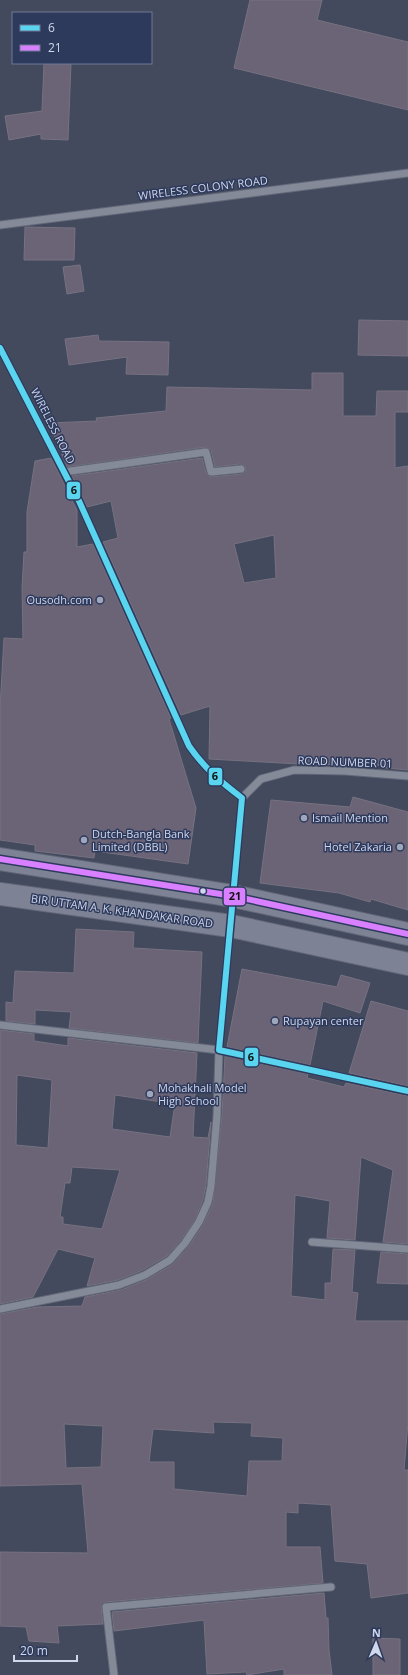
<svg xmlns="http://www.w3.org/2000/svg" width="408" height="1675" font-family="'Open Sans',sans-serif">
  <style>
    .building { fill: #6b6376; stroke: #767281; fill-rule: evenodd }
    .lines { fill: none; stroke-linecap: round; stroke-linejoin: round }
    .minor-casing { stroke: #626778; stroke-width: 9 }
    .major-casing { stroke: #626778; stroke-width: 24 }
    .minor { stroke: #848a98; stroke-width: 7 }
    .major { stroke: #7d8395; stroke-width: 22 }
    .bus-1-casing { stroke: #2e3a5c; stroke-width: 9 }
    .bus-2-casing { stroke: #2e3a5c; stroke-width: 9 }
    .bus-1 { stroke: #5ad5f0; stroke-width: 6 }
    .bus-2 { stroke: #d880ff; stroke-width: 6 }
    .poi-dot { fill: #9ea6bb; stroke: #2e3a5c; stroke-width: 1.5 }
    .bus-dot { fill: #cfd7ed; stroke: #2e3a5c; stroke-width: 1.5 }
    .labels { text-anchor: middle; stroke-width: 3; stroke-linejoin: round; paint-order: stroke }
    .street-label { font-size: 11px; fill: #cfd7ed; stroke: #2e3a5c }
    .poi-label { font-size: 11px; fill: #cfd7ed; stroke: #2e3a5c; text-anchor: start }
    .line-badge { stroke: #2e3a5c; stroke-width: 1.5 }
    .pale-badge-label { font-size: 11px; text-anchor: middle; font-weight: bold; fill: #111 }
  </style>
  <rect width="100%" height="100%" fill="#434a5d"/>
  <path class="building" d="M250,0H322L317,20L408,42V110L234,68Z
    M44,63H71L68,140L41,139V134L9,140L5,116L42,111Z
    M25,227L75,228L74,260H24Z
    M80,265L84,291L67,294L63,267Z
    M359,320L408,321V356L358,355Z
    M98,335L99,341L169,342L168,375L126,374L127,357L69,365L65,339Z
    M312,373H343V416H376L377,391H408V412H395V468L408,466V770L386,768V766L336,763V765L299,762V764L209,759L210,706L181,715L103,542L118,538L111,501L87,507L72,476L202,458L206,473L210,477L242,474L246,471L245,466L240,464L215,467L211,450L206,447L67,467L49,423L97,421L96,418L166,411L167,387L312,390ZM274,535L276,578L244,583L234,544Z
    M51,458L77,510V547L93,544L171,718L169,719L196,808L188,864L95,851L94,858L35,851V845L0,840V707L4,638L23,639L22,588L24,552H27V512L35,461Z
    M353,797L408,812V910L371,899L370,902L339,893L260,883L271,800L350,807Z
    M76,929L134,932L133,948L202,952L198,1043L69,1028L71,1012L35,1010V1024L6,1021V1002L13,1003L15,971L74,973Z
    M242,969L337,987L341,975L370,983L360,1013L323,1001L310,1065L227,1047Z
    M371,1001L408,1011V1086L349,1073Z
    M0,1030L34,1034V1041L68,1046V1038L197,1053L193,1137L208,1138L211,1122L206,1185L203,1200L195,1220L181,1240L167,1256L143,1270L118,1280L87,1286L95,1258L58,1249L33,1297L0,1304ZM17,1075L52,1080L48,1148L16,1145ZM115,1095L175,1104L170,1137L112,1129ZM72,1167L120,1170L102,1229L63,1224V1217H60L65,1183H70Z
    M225,1056L308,1074L307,1078L344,1087L346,1083L408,1096V1244L383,1242L393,1170L361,1157L355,1240L327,1238L330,1201L295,1195L291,1296L325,1300V1283H331L333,1249L355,1250L352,1292L358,1293L355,1321H408V1423L404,1470H408V1593L371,1598L367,1564L335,1561L331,1505L298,1503V1513L286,1512V1547H320L323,1583L106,1602L101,1607L103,1624L57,1626L59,1643L29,1641L26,1627L0,1626V1552L88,1553L82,1484L0,1486V1314L37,1307L82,1306L85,1297L121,1290L148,1279L173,1264L189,1246L203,1225L213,1203L222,1116ZM213,1422L252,1423L251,1436L283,1438L282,1461H249L247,1496L174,1489V1462H149L153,1429L214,1433ZM64,1424L103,1426L101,1467L66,1468Z
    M381,1252L408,1254V1284L377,1283Z
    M324,1593L326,1618H328L329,1650L332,1675H284V1669L247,1675L246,1672L207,1674L204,1620L114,1631L112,1612Z
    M373,1638L400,1639V1675H373Z"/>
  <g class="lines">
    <defs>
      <path id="minor" d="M0,225L408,173
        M0,348L79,501L189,746C205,769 220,781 242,798L219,1050L408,1091
        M64,472L206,452L211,472L241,469
        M242,798L261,779L294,770L345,771L408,776
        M0,1025L219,1050L217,1116L211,1186L208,1202L199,1222L185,1243L170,1260L145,1275L119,1285L0,1309
        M312,1242L408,1249
        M114,1675L106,1607L331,1587"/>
      <path id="major" d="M0,859L233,896L408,934
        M0,894L231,926L408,964"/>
    </defs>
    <use href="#minor" class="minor-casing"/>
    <use href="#major" class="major-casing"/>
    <use href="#minor" class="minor"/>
    <use href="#major" class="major"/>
    <defs>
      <path id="bus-1" d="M0,348L79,501L189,746C205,769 220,781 242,798L219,1050L408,1091"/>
      <path id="bus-2" d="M0,859L233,896L408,934"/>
    </defs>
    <use href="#bus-1" class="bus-1-casing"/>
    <use href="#bus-2" class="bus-2-casing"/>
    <use href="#bus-1" class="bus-1"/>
    <use href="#bus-2" class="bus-2"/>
  </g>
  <g class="poi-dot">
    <circle cx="100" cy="600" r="4"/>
    <circle cx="304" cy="818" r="4"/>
    <circle cx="84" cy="840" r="4"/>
    <circle cx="400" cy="847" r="4"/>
    <circle cx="275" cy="1021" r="4"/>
    <circle cx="150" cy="1094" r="4"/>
  </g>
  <circle class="bus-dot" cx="203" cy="891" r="3.5"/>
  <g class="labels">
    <g class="street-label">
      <text transform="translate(203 188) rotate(-7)" y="4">WIRELESS COLONY ROAD</text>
      <text transform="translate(53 426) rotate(63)" y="4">WIRELESS ROAD</text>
      <text transform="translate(345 762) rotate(2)" y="4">ROAD NUMBER 01</text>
      <text transform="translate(122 911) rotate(8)" y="4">BIR UTTAM A. K. KHANDAKAR ROAD</text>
    </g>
    <g class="poi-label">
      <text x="92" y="604" text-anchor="end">Ousodh.com</text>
      <text x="312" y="822">Ismail Mention</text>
      <text x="92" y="838">Dutch-Bangla Bank<tspan x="92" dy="13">Limited (DBBL)</tspan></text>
      <text x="392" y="851" text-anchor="end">Hotel Zakaria</text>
      <text x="283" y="1025">Rupayan center</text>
      <text x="158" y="1092">Mohakhali Model<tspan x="158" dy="13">High School</tspan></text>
    </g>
  </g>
  <g class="line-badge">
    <rect x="66" y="481" width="15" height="19" rx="4" fill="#5ad5f0"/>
    <rect x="208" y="767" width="15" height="19" rx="4" fill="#5ad5f0"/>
    <rect x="223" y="887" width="23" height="19" rx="4" fill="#d880ff"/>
    <rect x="244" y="1047" width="15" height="20" rx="4" fill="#5ad5f0"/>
  </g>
  <g class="pale-badge-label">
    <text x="74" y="494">6</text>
    <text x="215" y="780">6</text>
    <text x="235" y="900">21</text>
    <text x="251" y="1061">6</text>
  </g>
  <rect x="12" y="12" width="140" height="52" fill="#2e3a5c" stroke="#6e7996"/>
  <rect x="20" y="25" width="20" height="6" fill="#5ad5f0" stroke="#6e7996"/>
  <text x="48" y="32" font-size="12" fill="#cfd7ed">6</text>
  <rect x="20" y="45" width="20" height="6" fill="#d880ff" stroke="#6e7996"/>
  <text x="48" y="52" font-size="12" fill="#cfd7ed">21</text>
  <g transform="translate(376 1643) rotate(2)" stroke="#2e3a5c" stroke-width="3" paint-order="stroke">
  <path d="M0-3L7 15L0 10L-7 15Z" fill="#cfd7ed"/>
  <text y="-6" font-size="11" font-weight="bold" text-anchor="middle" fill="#cfd7ed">N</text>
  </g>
  <path d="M14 1655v6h63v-6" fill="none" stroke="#cfd7ed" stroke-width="2"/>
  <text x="20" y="1655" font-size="12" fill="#cfd7ed" stroke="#2e3a5c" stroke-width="3" paint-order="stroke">20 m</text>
</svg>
